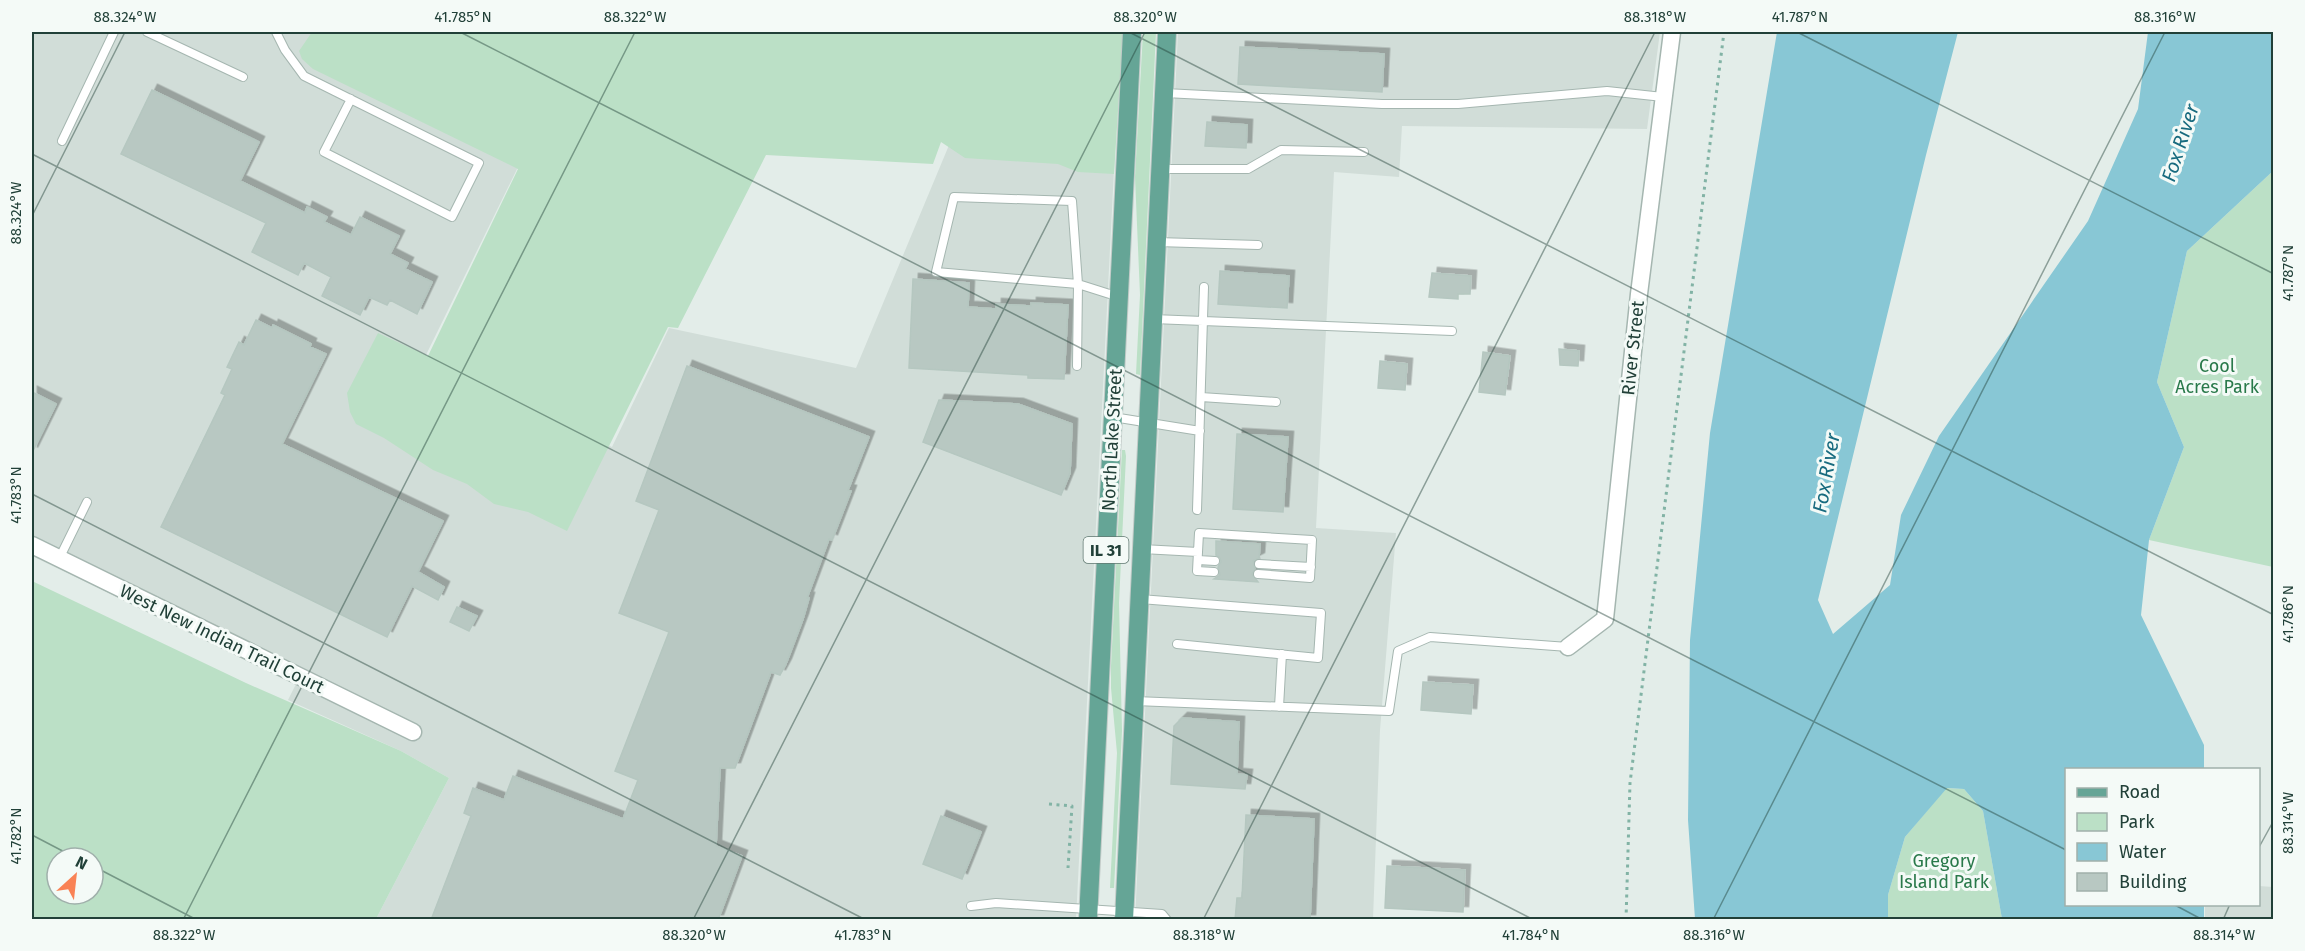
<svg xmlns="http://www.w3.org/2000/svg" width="2305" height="951" font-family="'Fira Sans',sans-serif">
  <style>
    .built { fill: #d1ddd8; fill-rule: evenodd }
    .green { fill: #bbe0c6; fill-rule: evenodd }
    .water { fill: #88c7d5 }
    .building { fill: #b8c8c2; stroke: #b5c7c0; stroke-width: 1.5; filter: url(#shadow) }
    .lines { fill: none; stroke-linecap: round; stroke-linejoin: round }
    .service-casing { stroke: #a5b6b0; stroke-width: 10 }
    .minor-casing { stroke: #a5b6b0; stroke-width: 19 }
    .primary-casing { stroke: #c1cac7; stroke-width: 20 }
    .path { stroke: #82b3a5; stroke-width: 3; stroke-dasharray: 3 4.5; stroke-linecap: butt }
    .service { stroke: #fff; stroke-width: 8 }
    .minor { stroke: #fff; stroke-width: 16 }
    .primary { stroke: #65a596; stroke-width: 18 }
    .ticks { fill: none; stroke: #214038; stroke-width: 1.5; stroke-opacity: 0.45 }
    .labels { text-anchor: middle; stroke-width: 6; stroke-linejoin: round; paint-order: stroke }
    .shield { fill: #f4faf7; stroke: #607871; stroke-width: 1.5 }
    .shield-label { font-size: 16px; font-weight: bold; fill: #214038 }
    .street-label { font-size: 18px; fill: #214038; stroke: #f4faf7 }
    .park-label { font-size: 18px; fill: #29794a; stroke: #f4faf7 }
    .water-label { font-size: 20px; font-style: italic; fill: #186b7f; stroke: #f4faf7 }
    .neatline { fill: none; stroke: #214038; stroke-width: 2 }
    .ticks-label { font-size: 15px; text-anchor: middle; fill: #214038 }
  </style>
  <defs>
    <filter id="shadow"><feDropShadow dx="5.5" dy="-5.5" stdDeviation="0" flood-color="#0004"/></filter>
  </defs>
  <rect width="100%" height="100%" fill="#e3ede9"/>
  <path class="built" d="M32,32H1121L1076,919H376L449,778L401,751L288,700L296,684L32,556ZM618,98L957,126L856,368L669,328L612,447L425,357L517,169Z
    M1178,32H1660L1647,129L1402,126L1399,177L1334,172L1316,528L1396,533L1380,730L1373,919L1135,920Z
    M2259,886L2273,887V919H2205V905L2258,904Z"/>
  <path class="green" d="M312,32H1123L1114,174L1078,172L1058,164L965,158L941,142L933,164L766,155L678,328L668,327L567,531L528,512L494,504L467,484L433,470L384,438L356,424L350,412L347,393L378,333L428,356L518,169L313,69L302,59L299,51Z
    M1143,32H1156L1140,375L1136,374L1140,295L1135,177Z
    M2273,171V567L2149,540L2184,447L2157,382L2187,251Z
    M1122,450H1125L1126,456L1119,603L1122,731L1114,888H1110L1117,753L1111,688V666Z
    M32,581L246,683L401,751L449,778L376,919H32ZM57,858H93V894H57Z
    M1946,788L1964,789L1983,811L2002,919L1888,920V895L1905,837Z"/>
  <path class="water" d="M1777,32H1958L1926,155L1818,600L1833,634L1890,585L1901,515L1939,436L2088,221L2138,109L2148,32H2273V171L2187,251L2157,382L2184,447L2149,540L2141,615L2204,745V769L2066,770V904L2204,905V919H2002L1983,811L1964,789L1947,788L1905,837L1888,895V919H1695L1688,820L1690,640L1710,433Z"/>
  <path class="building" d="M1240,47L1384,54L1382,92L1238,84Z
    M152,90L259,142L240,181L305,213L307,207L327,217L324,222L351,235L360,217L399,236L390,254L408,263L405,269L432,282L417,314L390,300L387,305L369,297L360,315L322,296L331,277L304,263L298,275L252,252L266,223L121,154Z
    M1207,122L1247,125L1246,148L1205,146Z
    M1220,271L1289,276L1287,308L1218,304Z
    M1432,273L1471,276L1470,294H1458V299L1429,297Z
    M913,279L969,283L968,307L996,309V304L1031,306V303L1068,305L1064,379L1028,378V375L909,368Z
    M256,320L272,328L273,325L311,344L310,347L326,354L282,444L443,521L418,572L444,587L438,600L412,586L387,637L161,527L225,395L221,393L232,369L227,367L239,342L244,345Z
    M1559,349L1579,351L1578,366L1560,365Z
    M1483,352L1510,356L1505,395L1479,392Z
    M1380,361L1407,364L1405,390L1378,388Z
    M687,366L869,437L848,490L851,491L832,540L829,539L807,598H809L803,619L786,664L780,675L771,672L735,768H720L716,846L742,856L718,920H431L471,816L464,813L473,788L504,800L513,776L623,819L638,780L615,771L669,632L619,613L659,510L636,501Z
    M32,392L56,404L32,453Z
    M939,400L1018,404L1072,424L1070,473L1061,495L923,442Z
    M1237,434L1288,437L1283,512L1233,509Z
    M1216,541L1260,544L1259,558L1253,561L1255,569L1252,574L1258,582L1214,579L1220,575L1218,567L1221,562L1220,558L1216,555Z
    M457,607L477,616L469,631L450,622Z
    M1423,682L1473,685L1471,714L1421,710Z
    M1182,718L1239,722L1237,774L1247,775L1245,789L1171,784L1174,726Z
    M1246,815L1314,819L1310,920H1235L1237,898H1242Z
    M941,816L981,832L962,879L923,864Z
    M1387,866L1465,870L1463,912L1385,908Z"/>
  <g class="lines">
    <defs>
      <path id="service" d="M147,32L243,77
        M276,32L285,50L304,76L479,163L452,217L324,152L351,99
        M1165,93L1382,104H1458L1607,91L1663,97
        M62,141L114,32
        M1162,169H1248L1281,150L1364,152
        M1157,242L1258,245
        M1153,319L1452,331
        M1077,366L1078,284L936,272L954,197L1072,201L1078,284L1119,297
        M1201,397L1276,402
        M1113,417L1200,431
        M1197,510L1204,287
        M1142,549L1198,552
        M59,559L87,502
        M1198,560L1215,561
        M1259,564L1311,567
        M1214,572L1197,571L1199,533L1312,540L1310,578L1258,574
        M1140,599L1321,613L1318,658L1177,644
        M1135,701L1389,711L1398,651L1430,637L1568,647
        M1279,707L1282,654
        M971,906L996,903L1162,914L1167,920"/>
      <path id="minor" d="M32,545L413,732
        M1568,647L1605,619L1639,294L1672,32"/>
      <path id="primary" d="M1088,920L1132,32
        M1124,920L1167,32"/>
    </defs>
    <use href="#service" class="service-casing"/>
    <use href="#minor" class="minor-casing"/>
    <use href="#primary" class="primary-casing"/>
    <path class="path" d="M1049,804L1072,806L1068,868
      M1626,920L1630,783L1724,32"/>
    <use href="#service" class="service"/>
    <use href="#minor" class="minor"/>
    <use href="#primary" class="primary"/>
  </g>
  <path class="ticks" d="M460,32L2066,850M1129,32L2274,615M1797,32L2274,274M32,154L1534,920M32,216L125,32M32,494L866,920M32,835L76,858M2258,849L2274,820M93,866L197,920M2173,904L2203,920M183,920L635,32M693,920L1145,32M1203,920L1655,32M1713,920L2165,32M2223,920L2230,904"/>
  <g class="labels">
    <rect class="shield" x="1083.5" y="537" width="45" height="26" rx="4.5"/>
    <g class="shield-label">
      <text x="1106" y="556">IL 31</text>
    </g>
    <g class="street-label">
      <text transform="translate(1633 348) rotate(-84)" y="6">River Street</text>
      <text transform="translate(1112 440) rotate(-87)" y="6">North Lake Street</text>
      <text transform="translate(222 639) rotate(26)" y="6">West New Indian Trail Court</text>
    </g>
    <g class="park-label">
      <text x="2217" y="372">Cool<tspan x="2217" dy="21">Acres Park</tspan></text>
      <text x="1944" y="867">Gregory<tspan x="1944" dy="21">Island Park</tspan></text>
    </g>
    <g class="water-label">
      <text transform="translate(2180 143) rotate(-72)" y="7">Fox River</text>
      <text transform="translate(1826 473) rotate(-80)" y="7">Fox River</text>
    </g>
  </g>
  <rect width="2305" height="951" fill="none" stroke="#f4faf7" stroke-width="66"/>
  <rect x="2065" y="768" width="195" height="138" fill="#f4faf7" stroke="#a0b0ab" stroke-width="1.5"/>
  <rect x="2077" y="788" width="30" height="9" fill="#65a596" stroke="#a0b0ab" stroke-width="1.5"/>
  <text x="2119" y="798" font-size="18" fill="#214038">Road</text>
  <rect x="2077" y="813" width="30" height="18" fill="#bbe0c6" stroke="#a0b0ab" stroke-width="1.5"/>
  <text x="2119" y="828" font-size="18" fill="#214038">Park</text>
  <rect x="2077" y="843" width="30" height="18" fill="#88c7d5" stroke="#a0b0ab" stroke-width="1.5"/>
  <text x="2119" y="858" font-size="18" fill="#214038">Water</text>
  <rect x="2077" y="873" width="30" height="18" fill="#b8c8c2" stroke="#a0b0ab" stroke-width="1.5"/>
  <text x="2119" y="888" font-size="18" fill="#214038">Building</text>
  <g transform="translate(75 876) rotate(27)"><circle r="28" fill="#f4faf7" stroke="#a0b0ab" stroke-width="1.5"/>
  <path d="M0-4.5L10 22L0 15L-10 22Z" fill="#f98255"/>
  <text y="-9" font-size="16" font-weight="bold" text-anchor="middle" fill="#214038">N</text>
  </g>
  <rect x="33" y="33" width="2239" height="885" class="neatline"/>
  <g class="ticks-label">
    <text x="125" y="22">88.324°W</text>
    <text x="463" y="22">41.785°N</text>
    <text x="635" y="22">88.322°W</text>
    <text x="1145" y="22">88.320°W</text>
    <text x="1655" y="22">88.318°W</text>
    <text x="1800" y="22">41.787°N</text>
    <text x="2165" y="22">88.316°W</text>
    <text transform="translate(16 213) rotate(-90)" y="5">88.324°W</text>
    <text transform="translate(2288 273) rotate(-90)" y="5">41.787°N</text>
    <text transform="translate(16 495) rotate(-90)" y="5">41.783°N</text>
    <text transform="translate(2288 614) rotate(-90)" y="5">41.786°N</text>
    <text transform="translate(2288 823) rotate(-90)" y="5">88.314°W</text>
    <text transform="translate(16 836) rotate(-90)" y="5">41.782°N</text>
    <text x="184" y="940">88.322°W</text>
    <text x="694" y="940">88.320°W</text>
    <text x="863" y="940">41.783°N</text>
    <text x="1204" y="940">88.318°W</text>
    <text x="1531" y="940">41.784°N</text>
    <text x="1714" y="940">88.316°W</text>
    <text x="2224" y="940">88.314°W</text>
  </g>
</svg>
